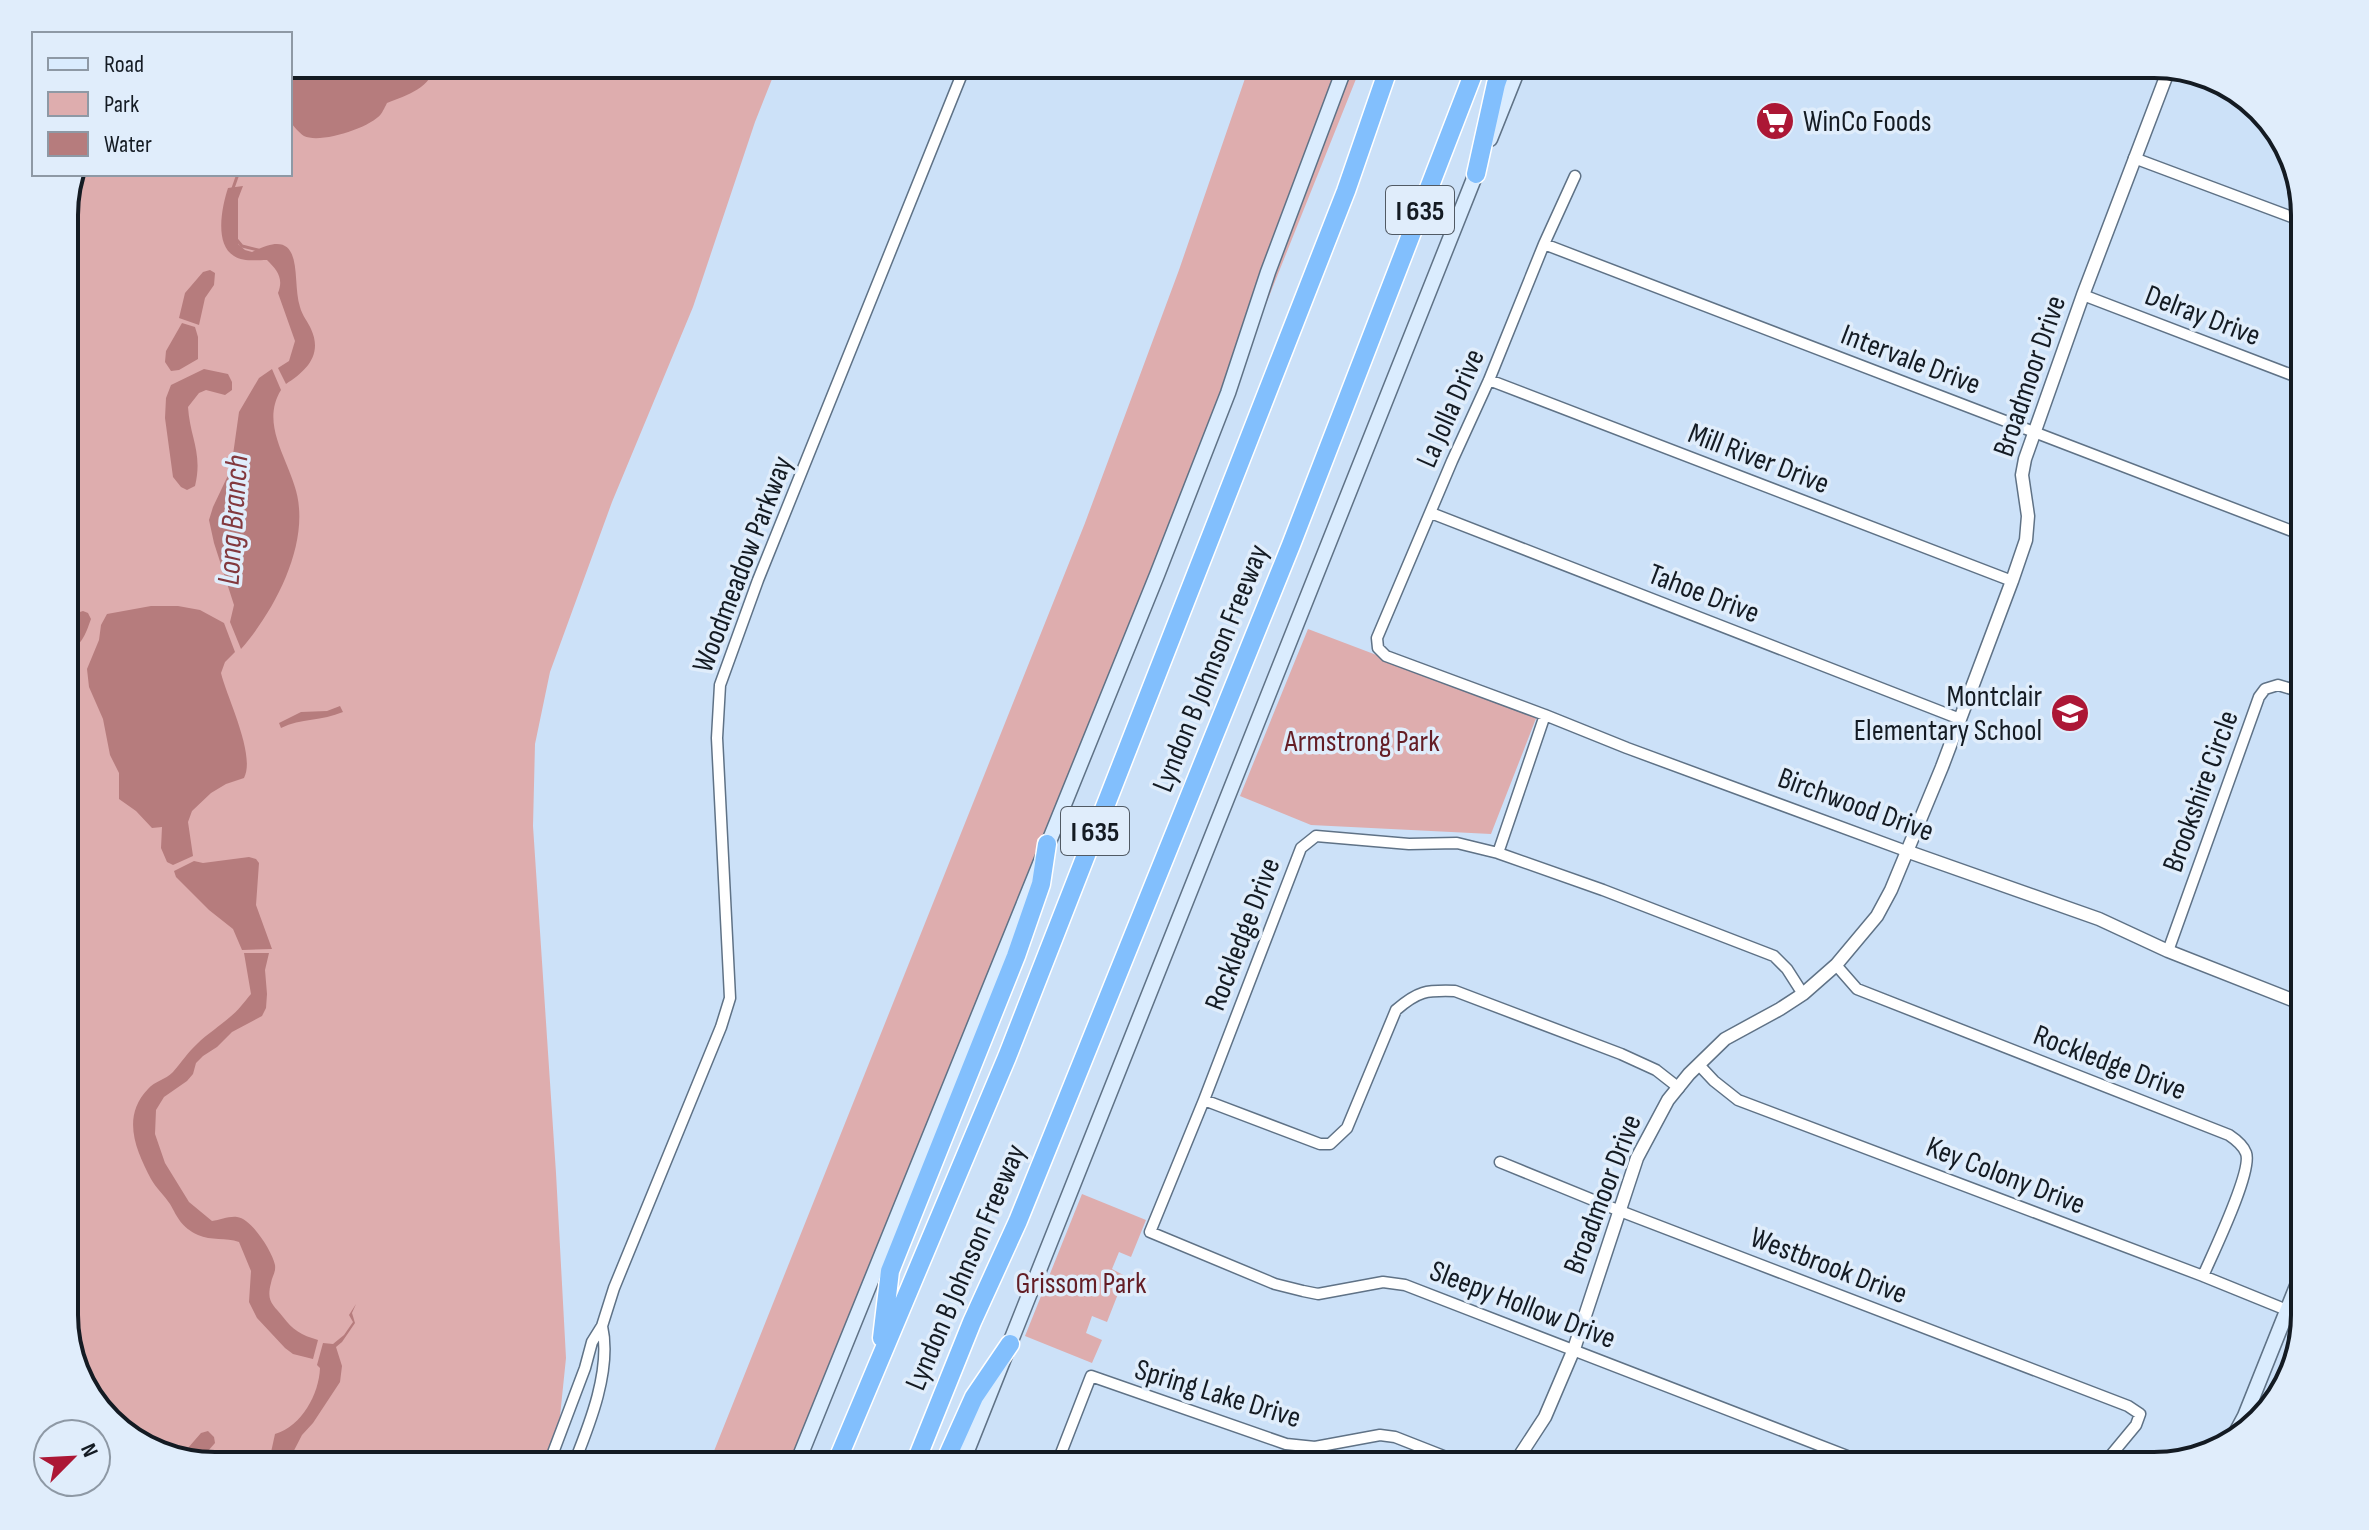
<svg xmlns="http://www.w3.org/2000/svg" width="2369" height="1530" font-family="'Sofia Sans Condensed',sans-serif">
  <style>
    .green { fill: #deadae }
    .water { fill: #b67c7d }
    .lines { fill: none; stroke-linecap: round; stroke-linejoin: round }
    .stream { stroke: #b67c7d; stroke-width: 3 }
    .minor-casing { stroke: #5f7286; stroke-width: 13 }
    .tertiary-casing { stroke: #5f7286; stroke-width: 15 }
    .secondary-casing { stroke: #5f7286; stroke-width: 17 }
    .motorway-casing { stroke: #fff; stroke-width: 21 }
    .minor { stroke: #fff; stroke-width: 10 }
    .tertiary { stroke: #fff; stroke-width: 12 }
    .secondary { stroke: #daecfe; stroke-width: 14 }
    .motorway { stroke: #82bffd; stroke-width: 18 }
    .labels { text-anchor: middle; stroke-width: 7; stroke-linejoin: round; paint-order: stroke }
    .shield { fill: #e0edfb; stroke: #515a64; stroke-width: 2 }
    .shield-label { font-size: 28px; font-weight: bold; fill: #141b23 }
    .poi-label { font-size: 30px; fill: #141b23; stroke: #e0edfb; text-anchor: start }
    .street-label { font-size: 30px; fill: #141b23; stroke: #e0edfb }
    .park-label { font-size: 30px; fill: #641d25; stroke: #e0edfb }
    .water-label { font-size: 32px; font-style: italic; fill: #82383d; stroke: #e0edfb }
    .rim { fill: none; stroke: #141b23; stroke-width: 4 }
  </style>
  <rect width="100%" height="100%" fill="#cce1f8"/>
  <path class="green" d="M290,64H778L755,122L693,307L612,502L550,672L535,744L533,826L556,1173L566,1358L559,1426L543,1466H215L132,1441L85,1391L64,1324V206L79,174H290Z
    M1250,64H1362L801,1466H708L1085,523L1179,270Z
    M1308,629L1537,716L1491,834L1311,825L1240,796Z
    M1082,1194L1146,1220L1131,1257L1119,1252L1112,1269L1125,1276L1107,1322L1092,1316L1086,1333L1102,1340L1092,1363L1025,1336Z"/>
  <path class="water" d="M297,64H435C432,88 407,95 387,103C386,105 382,113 381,114C370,128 320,144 304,136C299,133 294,126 290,122V71Z
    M243,186L238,199V244L245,250L252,252C307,223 291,279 300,307C302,315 308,322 311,329C323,355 306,371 286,384L278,368L289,361L295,341L278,293C284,278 277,270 267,260C257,260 243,262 234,256C214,244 222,206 228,188Z
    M210,270L215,273L214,285L205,298L199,325L179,318L185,293L203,272Z
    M182,323L195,327L198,337V359L179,370L171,371L165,362L166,351Z
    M204,369L228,374L232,382V390L225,395L206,390L199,393L188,407C190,438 203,453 195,486L187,490L181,487L173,477L165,418L166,398L171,385Z
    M272,369L281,390C257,429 297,468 299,508C303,556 272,614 241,649L230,622L234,605L214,543L209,520L213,507L231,469L239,412L259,378Z
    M151,606H178L200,610L224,623L235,652L225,662L221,673C227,698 256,755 244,778L226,784L211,793L192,811L188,822L193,856L173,865L167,862L161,848L162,827L152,828L136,811L119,799V773L110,755L103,719L89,687L87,669L99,640L101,625L107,614Z
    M83,611L88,613L91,619C85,636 81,647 64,654V617Z
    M340,706L343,712C322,721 301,718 281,728L279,723L301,712L327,711Z
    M249,857L256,859L259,863L256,905L272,949L242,950L233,929L209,910L176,877L174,871L194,861L203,863Z
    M244,953H269L265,970L267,994L266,1008L262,1016L232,1032L217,1047L203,1056L196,1063L193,1074L187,1081L164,1097L156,1110L155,1134L165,1163L189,1202L212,1221C220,1220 229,1216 237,1217C251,1218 272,1251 275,1265C276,1273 272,1276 271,1283C266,1302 273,1304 283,1317C293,1330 301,1335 318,1340L313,1359L293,1354L285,1348L257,1318L249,1302L251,1271L239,1242C226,1237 211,1241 198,1235C181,1227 178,1218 170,1204C164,1195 156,1188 151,1179C136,1150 121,1117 148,1089C155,1081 165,1080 173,1072C181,1063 188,1052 197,1044C207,1034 220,1026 230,1017C238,1011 244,1002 251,994Z
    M356,1304L352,1313L355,1323L342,1342L336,1347L342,1366L340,1382L313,1423L302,1435L286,1466H268L275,1434C302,1426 319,1394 320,1368L317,1365L323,1343L333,1344L344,1335L353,1322L349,1315Z
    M208,1431L214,1437L215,1443L208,1451L194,1459L181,1456L201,1433Z"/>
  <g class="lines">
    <path class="stream" d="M232,191L238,174
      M237,240L242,246L258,250"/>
    <defs>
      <path id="minor" d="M2134,158L2305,222
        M1575,176L1544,244L1489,380L1452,461L1377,638L1378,648L1386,656L1545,715L1627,748L1906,851
        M1544,244L2305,536
        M2083,295L2305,380
        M1489,380L2012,581
        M1431,513L1960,719
        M1498,853L1545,715
        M2168,951L2259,697L2265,689L2278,685L2305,693
        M1836,965L1857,989L2229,1135C2235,1139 2243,1145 2246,1153C2253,1171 2212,1255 2203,1276
        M1803,994L1787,969L1774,956L1603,890L1498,853L1457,843L1409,844L1316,836L1301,848L1204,1100L1150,1232L1275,1284L1303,1291L1318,1294L1383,1282L1405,1285L1873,1466
        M1699,1065L1714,1081L1738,1100L2203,1276L2304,1317
        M1204,1100L1320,1144H1330L1347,1128L1396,1010C1418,991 1426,990 1455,991L1621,1054L1656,1070L1679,1088
        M1500,1162L1620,1211L2128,1406L2140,1414L2136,1425L2102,1466
        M548,1466L585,1368L592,1342L602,1326L614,1288L721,1027L730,998L717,738L720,685L758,580L966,64
        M573,1466C589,1426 612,1370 602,1326
        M1056,1466L1091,1376L1286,1444L1315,1447L1380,1435L1395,1437L1469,1466"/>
      <path id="tertiary" d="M1906,851L2099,919L2168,951L2305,1005
        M1513,1466L1545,1417L1574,1349L1637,1158L1668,1100L1689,1074L1725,1039L1780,1009L1803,994L1836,965L1877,916L1891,890L1942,767L2012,581L2026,540L2028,516L2022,475L2025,459L2083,295L2169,69"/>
      <path id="secondary" d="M1490,139L1520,64
        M2275,1403L2287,1375
        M2229,1446L2245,1416L2305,1266
        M796,1466L1157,575L1228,393L1268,272L1346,64
        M961,1466L1479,166"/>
      <path id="motorway" d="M1476,174L1496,84L1503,64
        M882,1338L890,1271L1016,956L1041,884L1047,844
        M835,1466L1007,1057L1346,191L1390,64
        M914,1466L972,1322L1018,1221L1291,545L1477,64
        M943,1466L974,1397L1010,1344"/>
    </defs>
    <use href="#minor" class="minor-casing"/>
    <use href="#tertiary" class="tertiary-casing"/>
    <use href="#secondary" class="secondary-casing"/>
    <use href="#motorway" class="motorway-casing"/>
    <use href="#minor" class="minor"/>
    <use href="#tertiary" class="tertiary"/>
    <use href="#secondary" class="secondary"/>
    <use href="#motorway" class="motorway"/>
  </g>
  <defs>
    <symbol id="supermarket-disc" viewBox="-11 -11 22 22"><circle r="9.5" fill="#ac1735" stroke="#e0edfb"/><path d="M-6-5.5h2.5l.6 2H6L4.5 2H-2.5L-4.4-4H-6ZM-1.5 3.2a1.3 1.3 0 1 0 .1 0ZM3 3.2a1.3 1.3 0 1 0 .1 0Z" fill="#fff"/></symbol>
    <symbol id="school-disc" viewBox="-11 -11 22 22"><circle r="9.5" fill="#ac1735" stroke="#e0edfb"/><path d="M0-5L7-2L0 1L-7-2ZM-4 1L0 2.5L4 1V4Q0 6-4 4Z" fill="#fff"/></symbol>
  </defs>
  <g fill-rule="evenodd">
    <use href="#supermarket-disc" x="1753" y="99" width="44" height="44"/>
    <use href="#school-disc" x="2048" y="691" width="44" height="44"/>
  </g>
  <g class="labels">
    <g class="shield">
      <rect x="1386" y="186" width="68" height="48" rx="6"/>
      <rect x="1061" y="807" width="68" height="48" rx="6"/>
    </g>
    <g class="shield-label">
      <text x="1420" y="220">I 635</text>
      <text x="1095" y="841">I 635</text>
    </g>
    <g class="poi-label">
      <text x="1803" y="131">WinCo Foods</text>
      <text x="2042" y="706" text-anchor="end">Montclair<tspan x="2042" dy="34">Elementary School</tspan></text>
    </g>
    <g class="street-label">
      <text transform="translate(2203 315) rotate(21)" y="10">Delray Drive</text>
      <text transform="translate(1911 359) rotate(21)" y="10">Intervale Drive</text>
      <text transform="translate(2029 376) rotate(-71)" y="10">Broadmoor Drive</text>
      <text transform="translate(1450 408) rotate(-66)" y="10">La Jolla Drive</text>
      <text transform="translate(1759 458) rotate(21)" y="10">Mill River Drive</text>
      <text transform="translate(742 564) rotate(-69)" y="10">Woodmeadow Parkway</text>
      <text transform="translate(1704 593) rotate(21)" y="10">Tahoe Drive</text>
      <text transform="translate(1210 668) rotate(-68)" y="10">Lyndon B Johnson Freeway</text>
      <text transform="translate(2200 791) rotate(-70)" y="10">Brookshire Circle</text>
      <text transform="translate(1856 804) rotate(20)" y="10">Birchwood Drive</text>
      <text transform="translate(1242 934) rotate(-69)" y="10">Rockledge Drive</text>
      <text transform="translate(2110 1062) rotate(21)" y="10">Rockledge Drive</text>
      <text transform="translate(2006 1175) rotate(21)" y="10">Key Colony Drive</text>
      <text transform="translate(1602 1194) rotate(-69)" y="10">Broadmoor Drive</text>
      <text transform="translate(1829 1265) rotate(21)" y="10">Westbrook Drive</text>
      <text transform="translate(965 1267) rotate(-67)" y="10">Lyndon B Johnson Freeway</text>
      <text transform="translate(1523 1304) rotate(21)" y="10">Sleepy Hollow Drive</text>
      <text transform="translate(1218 1393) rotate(17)" y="10">Spring Lake Drive</text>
    </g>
    <g class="park-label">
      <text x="1362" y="751">Armstrong Park</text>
      <text x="1081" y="1293">Grissom Park</text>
    </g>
    <g class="water-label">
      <text transform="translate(232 520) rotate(-86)" y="11">Long Branch</text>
    </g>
  </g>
  <path d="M0 0H2369V1530H0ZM215 78H2154A137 137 0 0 1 2291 215V1315A137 137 0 0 1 2154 1452H215A137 137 0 0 1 78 1315V215A137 137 0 0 1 215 78Z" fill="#e0edfb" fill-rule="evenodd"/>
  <path class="rim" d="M215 78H2154A137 137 0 0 1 2291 215V1315A137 137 0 0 1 2154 1452H215A137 137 0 0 1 78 1315V215A137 137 0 0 1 215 78Z"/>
  <rect x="32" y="32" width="260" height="144" fill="#e0edfb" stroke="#8e99a5" stroke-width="2"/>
  <rect x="48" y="58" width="40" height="12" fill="#daecfe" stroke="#8e99a5" stroke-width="2"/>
  <text x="104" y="72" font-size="24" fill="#141b23">Road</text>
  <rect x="48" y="92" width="40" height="24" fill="#deadae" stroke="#8e99a5" stroke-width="2"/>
  <text x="104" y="112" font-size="24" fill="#141b23">Park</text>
  <rect x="48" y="132" width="40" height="24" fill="#b67c7d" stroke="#8e99a5" stroke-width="2"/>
  <text x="104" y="152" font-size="24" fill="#141b23">Water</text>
  <g transform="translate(72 1458) rotate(66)"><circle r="38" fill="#e0edfb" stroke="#8e99a5" stroke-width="2"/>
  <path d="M0-6L14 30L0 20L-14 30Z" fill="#ac1735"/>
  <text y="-12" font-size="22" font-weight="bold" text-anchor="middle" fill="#141b23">N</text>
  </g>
</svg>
